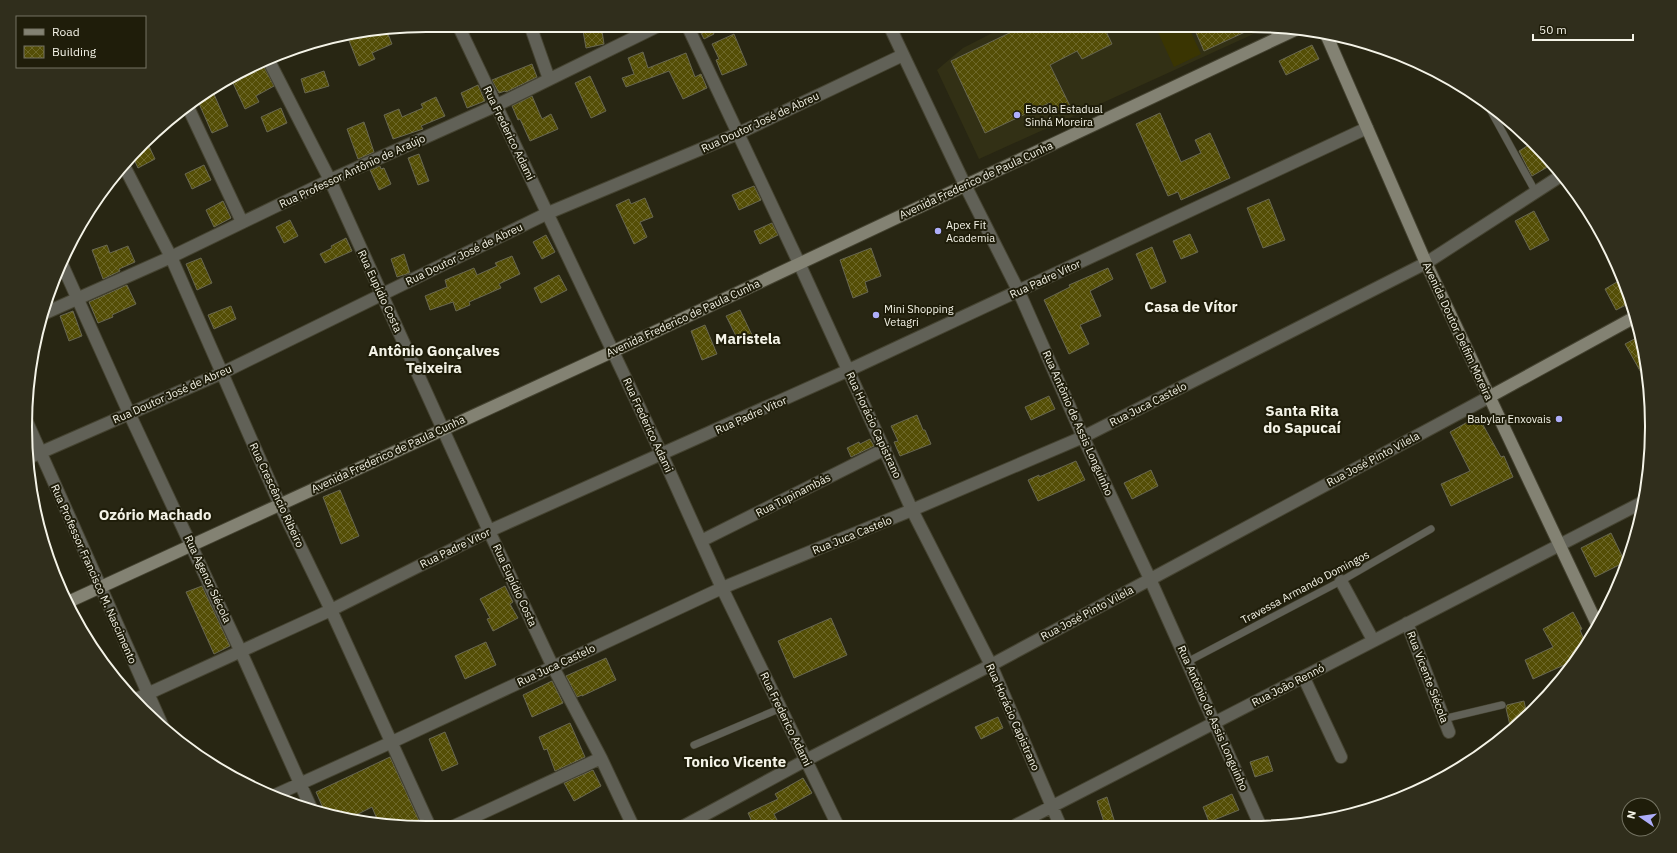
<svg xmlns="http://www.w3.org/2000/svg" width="1677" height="853" font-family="'IBM Plex Sans',sans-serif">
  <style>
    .built { fill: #323015 }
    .pitch { fill: #3a3502 }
    .building { fill: url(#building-cross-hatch); stroke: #686751 }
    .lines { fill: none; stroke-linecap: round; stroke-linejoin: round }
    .lane-casing { stroke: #454331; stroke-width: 8 }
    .street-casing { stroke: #454331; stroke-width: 14 }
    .secondary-casing { stroke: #454331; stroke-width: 14 }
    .lane { stroke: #616157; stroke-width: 7 }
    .street { stroke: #616157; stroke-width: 12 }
    .secondary { stroke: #838273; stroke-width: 12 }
    .poi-dot { fill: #aeaefa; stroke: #1f1d0a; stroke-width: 1.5 }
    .labels { text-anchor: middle; stroke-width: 4; stroke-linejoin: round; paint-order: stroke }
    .poi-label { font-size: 11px; fill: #f4f3e7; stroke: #1f1d0a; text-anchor: start }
    .street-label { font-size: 11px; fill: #f4f3e7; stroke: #1f1d0a }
    .district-label { font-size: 15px; font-weight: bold; fill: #f4f3e7; stroke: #1f1d0a }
    .rim { fill: none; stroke: #f4f3e7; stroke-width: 2 }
  </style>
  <defs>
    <pattern id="building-cross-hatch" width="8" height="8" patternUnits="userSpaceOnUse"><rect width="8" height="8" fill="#544e06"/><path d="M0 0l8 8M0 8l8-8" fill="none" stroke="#6d682a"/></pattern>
  </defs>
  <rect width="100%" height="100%" fill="#282613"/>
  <path class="built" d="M1006,26H1271L979,159L937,70L963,48Z"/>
  <path class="pitch" d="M1155,26H1188L1201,54L1174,67Z"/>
  <path class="building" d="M582,25H601L604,44L586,48Z
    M697,25H710L714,34L704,39Z
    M1024,26H1098L1101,32L1105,29L1112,44L1082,59L1077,51L1050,65L1070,106L1054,114L1049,103L985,133L951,61Z
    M1193,26H1258L1204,51Z
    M386,29L392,44L372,53L375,59L359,66L346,33Z
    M734,34L747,65L722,75L716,60L719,59L712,44Z
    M1312,45L1319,59L1286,75L1279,61Z
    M643,52L648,68L686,53L695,77L701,74L707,88L683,99L669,71L626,87L622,78L634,74L628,58Z
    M532,64L537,77L506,92L505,91L499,93L492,80Z
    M264,67L274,86L256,96L259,102L245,109L233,83Z
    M324,71L329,86L305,93L301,79Z
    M590,76L606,111L591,118L575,83Z
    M478,85L485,101L467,108L461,93Z
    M213,92L228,126L212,133L197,99Z
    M532,96L542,119L551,114L558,129L530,141L520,119L518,120L512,106Z
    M436,97L445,116L421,126L423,129L393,139L384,115L399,109L402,117L423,108L421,104Z
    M281,108L287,123L267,132L261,117Z
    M1160,113L1181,162L1201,153L1195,140L1210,133L1230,178L1181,200L1178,192L1168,196L1136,124Z
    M364,122L374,152L358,159L347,129Z
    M1532,143L1544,154L1551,165L1532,176L1519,151Z
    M148,144L155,159L138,168L132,155L138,149Z
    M419,154L429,181L418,185L408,158Z
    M204,165L211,180L192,189L185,174Z
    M380,166L381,169L384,168L391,184L379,190L370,170Z
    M754,186L761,200L739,210L732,195Z
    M645,198L653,217L640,222L647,237L634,244L616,205L629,199L631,204Z
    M1269,199L1285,240L1263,248L1247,208Z
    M223,201L231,218L214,227L206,210Z
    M1534,211L1549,240L1530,250L1515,221Z
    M290,220L298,236L284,243L276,227Z
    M772,223L778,235L760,244L754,231Z
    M1190,234L1198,252L1181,259L1173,241Z
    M546,235L555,252L542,259L533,242Z
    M346,238L352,251L325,263L320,254L332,248L331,246Z
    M107,245L110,253L128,246L135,262L119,269L120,271L103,279L92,250Z
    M1152,247L1166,282L1151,289L1136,254Z
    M871,248L881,276L865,282L868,292L853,298L840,260Z
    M404,254L410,273L397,277L391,259Z
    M512,256L520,274L499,284L501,288L469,302L470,305L456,311L453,302L430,310L425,296L447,287L445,280L474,268L477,275L497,266L495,263Z
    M201,258L212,283L197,290L186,264Z
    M1108,268L1113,279L1090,291L1101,316L1080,325L1089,344L1069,354L1044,300L1070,287L1069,285Z
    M559,275L567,290L541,303L534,288Z
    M1622,279L1632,302L1616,310L1605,289Z
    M127,285L136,304L112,315L113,317L98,323L89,302Z
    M231,306L236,319L214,329L208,315Z
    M740,310L753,337L740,344L726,316Z
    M73,311L82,336L69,341L60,316Z
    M705,325L717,354L702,360L691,331Z
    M1640,336L1649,374L1648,385L1625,344Z
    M1049,396L1055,409L1031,420L1025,407Z
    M917,415L923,430H925L931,444L900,456L894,442L898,441L891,426Z
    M1478,416L1501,457L1504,456L1513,477L1451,506L1441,484L1470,471L1450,432Z
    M870,439L874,446L851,457L847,448L859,442L860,444Z
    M1076,461L1085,480L1038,501L1028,480L1039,475V477Z
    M1151,470L1158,486L1132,499L1124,483Z
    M340,490L359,536L341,544L323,497Z
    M1611,533L1625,562L1595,577L1581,548Z
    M202,586L230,646L214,654L186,592Z
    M505,586L513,602L510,604L518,618L493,631L487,619L490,618L480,599Z
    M1573,612L1582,629L1580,630L1585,642L1573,661L1533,679L1525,660L1553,647L1543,629Z
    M831,618L847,655L794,678L778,641Z
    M486,642L496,665L465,679L455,656Z
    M606,658L616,680L582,696V695L577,697L566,676Z
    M552,681L563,703L532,717L523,695Z
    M1524,701L1527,715L1511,730L1506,708L1507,705Z
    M998,717L1003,728L981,739L975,727Z
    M570,723L585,757L555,771L547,749L544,750L539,737Z
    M445,732L458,764L442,771L429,739Z
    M1268,756L1273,771L1255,777L1250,762Z
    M390,757L422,827H400L379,824L372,807L348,819L326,815L316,792Z
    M593,770L601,786L574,801L564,783Z
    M803,778L812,793L774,814L780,826H754L748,813L778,799L775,794Z
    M1232,794L1239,810L1209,822L1203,807Z
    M1107,797L1115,823L1105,825L1097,801Z"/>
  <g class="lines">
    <defs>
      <path id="lane" d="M1486,102L1535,191
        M1187,662L1341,581L1431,529
        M1443,719L1502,705
        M694,745L781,708"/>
      <path id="street" d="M458,25L662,455L722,588L838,826
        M530,25L549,79
        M687,25L799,263L912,510L991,665L1060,825
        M889,25L965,185L1019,292L1083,437L1150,579L1260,825
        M268,59L330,180L489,531L553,667L601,758L633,826
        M187,105L242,222
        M123,164L171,257L280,505L331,610L430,827
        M61,262L129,413L241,652L312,810
        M43,314L171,257L330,180L495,106L660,25
        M27,422L163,727
        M28,458L222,373L548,213L737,134L903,55
        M701,541L885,449
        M1341,581L1373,640
        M1407,623L1449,732
        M1304,678L1341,757
        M134,700L331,610L489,531L849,370L1367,128
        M273,796L392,742L722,588L912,510L1083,437L1426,263L1562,175
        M1016,825L1643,502
        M684,826L806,760L991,665L1489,397
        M452,827L601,758"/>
      <path id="secondary" d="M1326,34L1426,263L1597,624
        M1489,397L1635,317
        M66,603L614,351L1297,29"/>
    </defs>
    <use href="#lane" class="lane-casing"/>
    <use href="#street" class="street-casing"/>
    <use href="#secondary" class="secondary-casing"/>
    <use href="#lane" class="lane"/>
    <use href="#street" class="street"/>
    <use href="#secondary" class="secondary"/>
  </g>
  <g class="poi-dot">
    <circle cx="1017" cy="115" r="4"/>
    <circle cx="938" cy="231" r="4"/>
    <circle cx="876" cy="315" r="4"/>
    <circle cx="1559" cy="419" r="4"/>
  </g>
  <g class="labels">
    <g class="poi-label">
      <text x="1025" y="113">Escola Estadual<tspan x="1025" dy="13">Sinhá Moreira</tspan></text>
      <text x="946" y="229">Apex Fit<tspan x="946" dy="13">Academia</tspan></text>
      <text x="884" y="313">Mini Shopping<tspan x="884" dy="13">Vetagri</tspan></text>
      <text x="1551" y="423" text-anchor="end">Babylar Enxovais</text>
    </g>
    <g class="street-label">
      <text transform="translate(760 122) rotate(-25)" y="4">Rua Doutor José de Abreu</text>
      <text transform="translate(509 133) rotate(64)" y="4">Rua Frederico Adami</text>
      <text transform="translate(352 171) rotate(-25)" y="4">Rua Professor Antônio de Araújo</text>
      <text transform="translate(976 180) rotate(-25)" y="4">Avenida Frederico de Paula Cunha</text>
      <text transform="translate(464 254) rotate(-26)" y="4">Rua Doutor José de Abreu</text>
      <text transform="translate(1045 279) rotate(-25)" y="4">Rua Padre Vitor</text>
      <text transform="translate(380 291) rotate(65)" y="4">Rua Eupídio Costa</text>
      <text transform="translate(683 318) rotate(-25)" y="4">Avenida Frederico de Paula Cunha</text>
      <text transform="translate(1458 331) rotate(65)" y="4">Avenida Doutor Delfim Moreira</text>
      <text transform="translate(172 394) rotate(-24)" y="4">Rua Doutor José de Abreu</text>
      <text transform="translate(1148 404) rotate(-27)" y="4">Rua Juca Castelo</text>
      <text transform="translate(751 415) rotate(-24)" y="4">Rua Padre Vitor</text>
      <text transform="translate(1078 423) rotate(66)" y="4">Rua Antônio de Assis Longuinho</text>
      <text transform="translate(648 425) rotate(65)" y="4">Rua Frederico Adami</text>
      <text transform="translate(874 425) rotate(65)" y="4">Rua Horácio Capistrano</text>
      <text transform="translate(388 454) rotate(-25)" y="4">Avenida Frederico de Paula Cunha</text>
      <text transform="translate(1373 459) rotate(-28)" y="4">Rua José Pinto Vilela</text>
      <text transform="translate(277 495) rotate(65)" y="4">Rua Crescêncio Ribeiro</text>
      <text transform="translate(793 495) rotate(-27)" y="4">Rua Tupinambás</text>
      <text transform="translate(852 535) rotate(-22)" y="4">Rua Juca Castelo</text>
      <text transform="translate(455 548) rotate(-26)" y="4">Rua Padre Vitor</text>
      <text transform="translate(94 574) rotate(66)" y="4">Rua Professor Francisco M. Nascimento</text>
      <text transform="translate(208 579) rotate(65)" y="4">Rua Agenor Siécola</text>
      <text transform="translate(515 585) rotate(65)" y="4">Rua Eupídio Costa</text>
      <text transform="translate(1305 587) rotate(-28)" y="4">Travessa Armando Domingos</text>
      <text transform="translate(1087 613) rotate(-28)" y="4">Rua José Pinto Vilela</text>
      <text transform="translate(556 665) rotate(-25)" y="4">Rua Juca Castelo</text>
      <text transform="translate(1428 677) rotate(69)" y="4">Rua Vicente Siécola</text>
      <text transform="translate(1288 685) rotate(-27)" y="4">Rua João Rennó</text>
      <text transform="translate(1013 717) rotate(66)" y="4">Rua Horácio Capistrano</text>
      <text transform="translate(1213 718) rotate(66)" y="4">Rua Antônio de Assis Longuinho</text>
      <text transform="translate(786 719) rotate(64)" y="4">Rua Frederico Adami</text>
    </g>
    <g class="district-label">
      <text x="1191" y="312">Casa de Vítor</text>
      <text x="748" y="344">Maristela</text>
      <text x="434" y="356">Antônio Gonçalves<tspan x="434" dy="17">Teixeira</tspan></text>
      <text x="1302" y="416">Santa Rita<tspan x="1302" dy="17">do Sapucaí</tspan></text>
      <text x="155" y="520">Ozório Machado</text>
      <text x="735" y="767">Tonico Vicente</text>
    </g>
  </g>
  <path d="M0 0H1677V853H0ZM426 32H1251A394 394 0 0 1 1645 426V427A394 394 0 0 1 1251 821H426A394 394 0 0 1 32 427V426A394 394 0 0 1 426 32Z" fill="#302e1c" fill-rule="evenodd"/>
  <path class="rim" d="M426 32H1251A394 394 0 0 1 1645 426V427A394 394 0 0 1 1251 821H426A394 394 0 0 1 32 427V426A394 394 0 0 1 426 32Z"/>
  <rect x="16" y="16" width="130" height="52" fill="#1f1d0a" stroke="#747362"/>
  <rect x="24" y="29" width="20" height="6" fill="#838273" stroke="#747362"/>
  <text x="52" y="36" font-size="12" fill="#f4f3e7">Road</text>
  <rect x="24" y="46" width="20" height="12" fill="url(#building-cross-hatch)" stroke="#747362"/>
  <text x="52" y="56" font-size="12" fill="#f4f3e7">Building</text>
  <g transform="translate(1641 817) rotate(283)"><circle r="19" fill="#1f1d0a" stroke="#747362"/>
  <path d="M0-3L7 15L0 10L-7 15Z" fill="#aeaefa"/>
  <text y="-6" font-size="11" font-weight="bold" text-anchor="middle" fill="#f4f3e7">N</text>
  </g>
  <path d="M1533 34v6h100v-6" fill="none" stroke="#f4f3e7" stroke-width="2"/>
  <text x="1539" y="34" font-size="12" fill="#f4f3e7" stroke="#1f1d0a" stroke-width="3" paint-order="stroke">50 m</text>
</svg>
